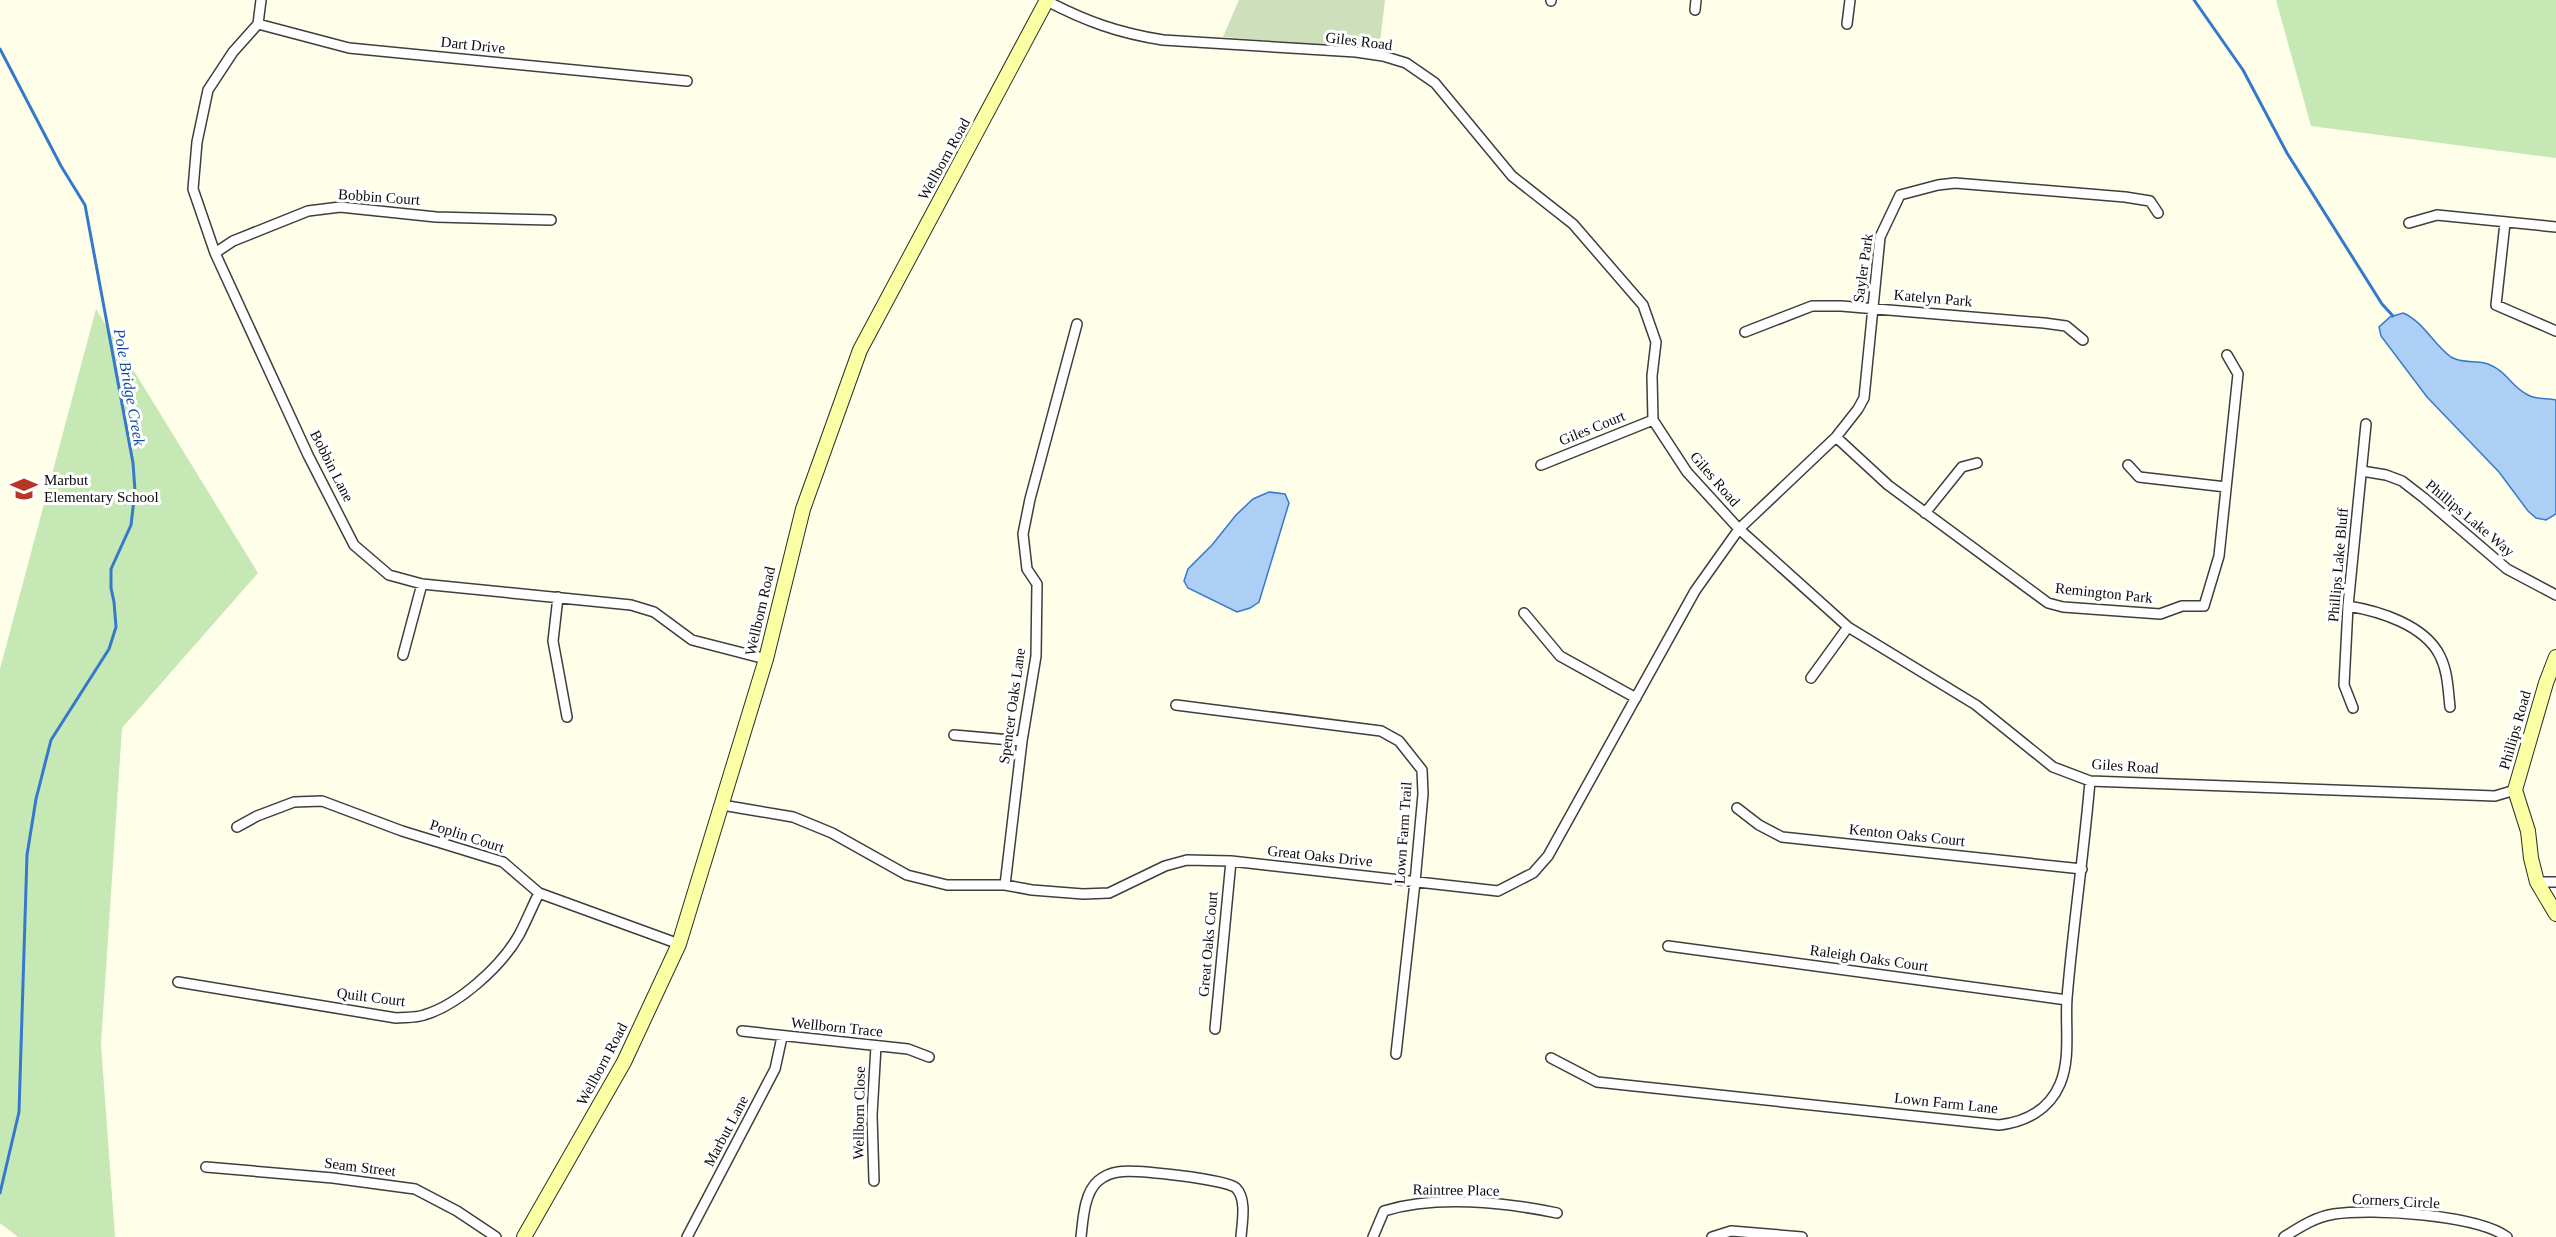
<svg xmlns="http://www.w3.org/2000/svg" width="2556" height="1237" font-family="Georgia,serif">
  <style>
    .green { fill: #c6e8b4 }
    .cemetery { fill: #cedfbc }
    .water { fill: #aecff5; stroke: #3678cc; stroke-width: 1.5 }
    .lines { fill: none; stroke-linecap: round; stroke-linejoin: round }
    .stream { stroke: #3678cc; stroke-width: 3 }
    .street-casing { stroke: #3e3e3e; stroke-width: 12 }
    .secondary-casing { stroke: #2d2d2d; stroke-width: 16 }
    .street { stroke: #fff; stroke-width: 9 }
    .secondary { stroke: #faffa4; stroke-width: 14 }
    .labels { text-anchor: middle; stroke-width: 6; stroke-linejoin: round; paint-order: stroke }
    .street-label { font-size: 15px; fill: #0b0b0b; stroke: #fff }
    .poi-label { font-size: 15px; fill: #0b0b0b; stroke: #fff; text-anchor: start }
    .water-label { font-size: 16px; font-style: italic; fill: #164b9b; stroke: #fff }
  </style>
  <rect width="100%" height="100%" fill="#fffee9"/>
  <path class="green" d="M2276,0H2556V158L2311,126Z
    M96,309L258,573L122,728L101,1044L115,1237H18L0,1223V669Z"/>
  <path class="cemetery" d="M1239,0H1385L1379,50L1223,37Z"/>
  <path class="water" d="M2403,313C2423,321 2434,345 2451,357C2462,364 2476,360 2488,364C2507,371 2511,387 2528,395C2537,400 2547,398 2556,400V514L2546,520L2536,518L2528,511L2499,472L2427,397L2381,336L2379,327L2390,317Z
    M1269,492L1285,494L1289,503L1259,602L1250,608L1237,612L1188,588L1184,581L1188,569L1212,545L1236,515L1253,499Z"/>
  <g class="lines">
    <path class="stream" d="M2194,0L2243,70L2287,153L2382,304L2393,316
      M0,49L61,166L85,205L133,463L135,491L131,525L111,569V588L114,602L116,627L109,649L51,740L36,799L27,855L19,1112L0,1193"/>
    <defs>
      <path id="street" d="M261,0L258,24L233,52L208,90L197,142L193,189L215,253L308,455L354,545L389,575L422,584L631,605L654,612L692,640L766,659
        M1045,0C1085,21 1118,33 1163,40L1356,52L1383,56L1406,63L1435,83L1512,176L1573,224L1643,305L1656,342L1652,376L1653,420L1687,472L1739,529L1848,627L1976,705L2053,767L2090,781L2495,796L2515,790
        M1551,1V0
        M1695,10L1696,0
        M258,24L349,48L687,81
        M1847,24L1850,0
        M2409,223L2437,215L2556,227
        M2505,223L2496,305L2556,331
        M215,253L233,241L308,211L340,207L436,217L551,220
        M1745,332L1812,306H1841L2044,323L2066,326L2083,340
        M1836,437L1888,485L2048,603L2063,607L2160,614L2182,606H2204L2219,556L2238,374L2227,355
        M1541,465L1653,420
        M2128,465L2139,477L2226,487
        M2362,471L2386,475L2402,481L2424,498L2507,569L2556,595
        M1925,513L1962,467L1977,463
        M558,597L553,641L567,717
        M2348,606C2379,611 2425,625 2440,656C2448,672 2448,690 2450,707
        M1524,613L1560,656L1636,698
        M403,655L422,584
        M1811,678L1848,627
        M1176,705L1381,731L1399,741L1422,770L1423,794L1415,882L1396,1054
        M2353,708L2344,685L2348,606L2366,424
        M954,735L1022,741
        M722,805L793,817L832,833L907,875L947,885H1005L1032,890L1083,894L1109,893L1165,866L1187,860L1231,861L1498,891L1533,873L1548,856L1695,591L1739,529L1836,437L1858,409L1864,398L1880,237L1900,195L1938,185L1955,183L2125,197L2150,201L2158,213
        M1737,808L1759,825L1782,837L2082,869
        M237,827L257,816L294,802L322,801L402,831L503,862L539,893L679,944
        M2537,882H2556
        M1005,885L1022,741L1036,656L1037,584L1027,569L1023,534L1030,499L1077,324
        M1668,946L2067,1000
        M178,982L396,1018C405,1017 416,1018 424,1015C458,1005 501,967 519,935C526,922 532,907 539,893
        M1215,1029L1231,861
        M742,1031L908,1049L929,1057
        M1551,1058L1597,1082L1999,1125C2025,1122 2049,1110 2060,1084C2071,1058 2065,1026 2067,998C2073,926 2084,853 2090,781
        M206,1167L333,1178L415,1189L457,1211L496,1237
        M874,1181L872,1115L876,1046
        M687,1237L775,1069L782,1037
        M1081,1237C1083,1220 1084,1193 1098,1181C1104,1176 1110,1173 1118,1172C1133,1169 1226,1179 1236,1188C1247,1199 1242,1223 1241,1237
        M1373,1237L1384,1211C1436,1195 1504,1202 1557,1213
        M1712,1237L1731,1231L1802,1237
        M2284,1237C2300,1227 2315,1217 2334,1214C2373,1208 2477,1215 2507,1237"/>
      <path id="secondary" d="M2556,657L2546,683L2515,790L2528,831L2531,858L2537,882L2556,914
        M524,1237L624,1062L679,944L766,659L803,509L860,350L1047,0"/>
    </defs>
    <use href="#street" class="street-casing"/>
    <use href="#secondary" class="secondary-casing"/>
    <use href="#street" class="street"/>
    <use href="#secondary" class="secondary"/>
  </g>
  <defs>
    <symbol id="school-bare" viewBox="-9 -9 18 18"><path d="M0-5L7-2L0 1L-7-2ZM-4 1L0 2.5L4 1V4Q0 6-4 4Z" fill="#b93525" stroke="#fff" stroke-width="2.5" paint-order="stroke"/></symbol>
  </defs>
  <g fill-rule="evenodd">
    <use href="#school-bare" x="5" y="470" width="38" height="38"/>
  </g>
  <g class="labels">
    <g class="street-label">
      <text transform="translate(1359 41) rotate(7)" y="5">Giles Road</text>
      <text transform="translate(473 45) rotate(6)" y="5">Dart Drive</text>
      <text transform="translate(944 159) rotate(-61)" y="5">Wellborn Road</text>
      <text transform="translate(379 197) rotate(4)" y="5">Bobbin Court</text>
      <text transform="translate(1863 268) rotate(-82)" y="5">Sayler Park</text>
      <text transform="translate(1933 298) rotate(5)" y="5">Katelyn Park</text>
      <text transform="translate(1592 428) rotate(-22)" y="5">Giles Court</text>
      <text transform="translate(332 466) rotate(63)" y="5">Bobbin Lane</text>
      <text transform="translate(1715 479) rotate(49)" y="5">Giles Road</text>
      <text transform="translate(2470 518) rotate(40)" y="5">Phillips Lake Way</text>
      <text transform="translate(2338 565) rotate(-85)" y="5">Phillips Lake Bluff</text>
      <text transform="translate(2104 593) rotate(6)" y="5">Remington Park</text>
      <text transform="translate(760 611) rotate(-77)" y="5">Wellborn Road</text>
      <text transform="translate(1012 706) rotate(-82)" y="5">Spencer Oaks Lane</text>
      <text transform="translate(2515 730) rotate(-74)" y="5">Phillips Road</text>
      <text transform="translate(2125 766) rotate(4)" y="5">Giles Road</text>
      <text transform="translate(1403 833) rotate(-86)" y="5">Lown Farm Trail</text>
      <text transform="translate(1907 835) rotate(6)" y="5">Kenton Oaks Court</text>
      <text transform="translate(467 836) rotate(18)" y="5">Poplin Court</text>
      <text transform="translate(1320 856) rotate(6)" y="5">Great Oaks Drive</text>
      <text transform="translate(1208 944) rotate(-85)" y="5">Great Oaks Court</text>
      <text transform="translate(1869 958) rotate(8)" y="5">Raleigh Oaks Court</text>
      <text transform="translate(371 997) rotate(7)" y="5">Quilt Court</text>
      <text transform="translate(837 1027) rotate(6)" y="5">Wellborn Trace</text>
      <text transform="translate(602 1064) rotate(-62)" y="5">Wellborn Road</text>
      <text transform="translate(1946 1103) rotate(6)" y="5">Lown Farm Lane</text>
      <text transform="translate(859 1113) rotate(-89)" y="5">Wellborn Close</text>
      <text transform="translate(726 1131) rotate(-62)" y="5">Marbut Lane</text>
      <text transform="translate(360 1167) rotate(7)" y="5">Seam Street</text>
      <text transform="translate(1456 1190) rotate(1)" y="5">Raintree Place</text>
      <text transform="translate(2396 1201) rotate(3)" y="5">Corners Circle</text>
    </g>
    <g class="poi-label">
      <text x="44" y="485">Marbut<tspan x="44" dy="17">Elementary School</tspan></text>
    </g>
    <g class="water-label">
      <text transform="translate(130 387) rotate(80)" y="6">Pole Bridge Creek</text>
    </g>
  </g>
</svg>
